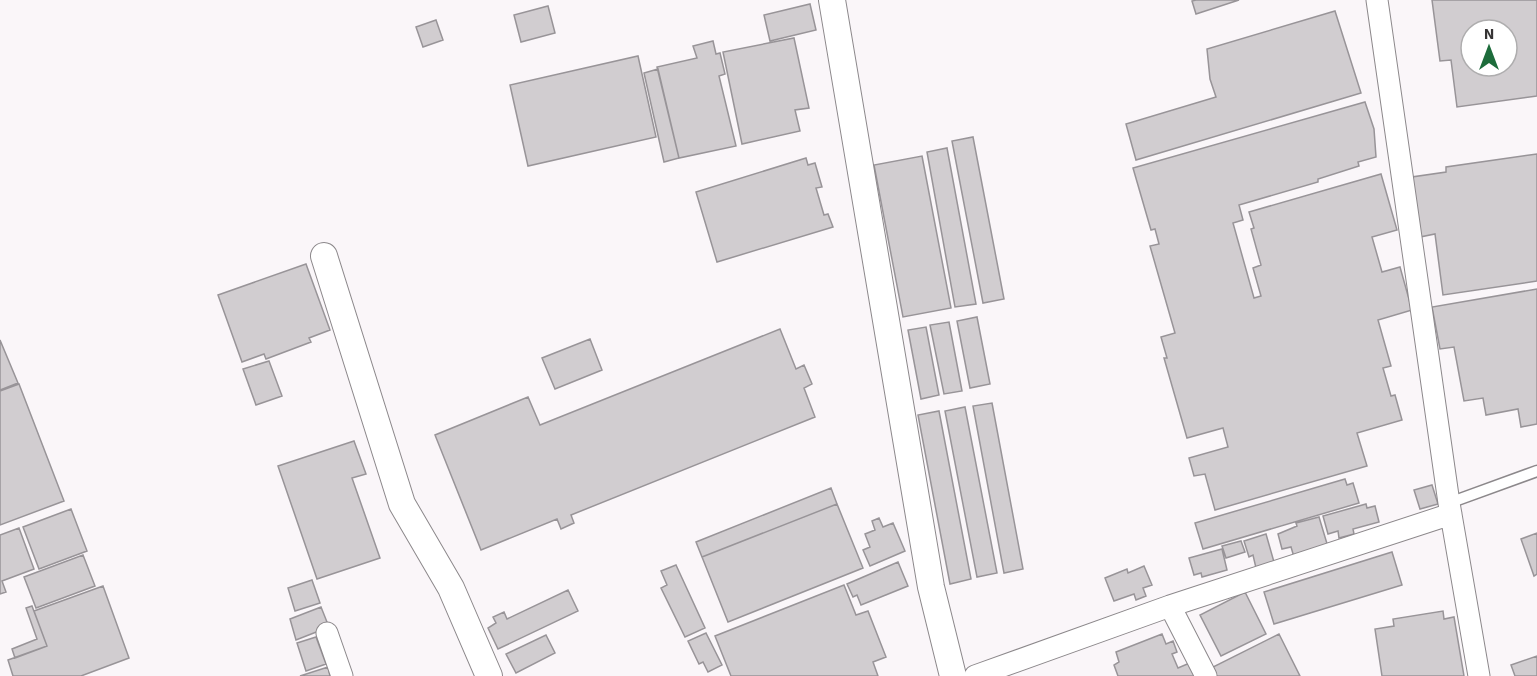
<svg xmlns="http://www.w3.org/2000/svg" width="1537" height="676" font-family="'Source Sans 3',sans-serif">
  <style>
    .building { fill: #d1cdd0; stroke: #989498; stroke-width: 1.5; fill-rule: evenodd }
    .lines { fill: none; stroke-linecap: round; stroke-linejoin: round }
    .service-casing { stroke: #8c888b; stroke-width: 13 }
    .minor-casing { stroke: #8c888b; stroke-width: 23 }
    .tertiary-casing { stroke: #8c888b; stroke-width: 28 }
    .service { stroke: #fff; stroke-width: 10 }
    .minor { stroke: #fff; stroke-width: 21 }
    .tertiary { stroke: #fff; stroke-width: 26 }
  </style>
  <rect width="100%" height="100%" fill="#faf6f9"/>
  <path class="building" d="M1196,0H1239L1196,14L1192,1Z
    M1432,0H1537V96L1457,107L1451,60L1440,61ZM1471,30H1507V66H1471Z
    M810,4L816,30L770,41L764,15Z
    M548,6L555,33L521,42L514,15Z
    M1335,11L1361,93L1136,160L1126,124L1216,97L1210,79L1207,49Z
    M436,20L443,40L423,47L416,27Z
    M794,38L809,108L795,110L800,131L742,144L723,52Z
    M713,41L716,54L720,53L725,74L719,76L736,146L679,158L657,67L697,58L693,46Z
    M638,56L656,137L528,166L510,85Z
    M658,69L679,158L664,162L644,73Z
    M1365,102L1374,129L1376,157L1358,162L1359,166L1318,179V182L1239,205L1243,220L1233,223L1254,298L1261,296L1253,268L1261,265L1251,229L1254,228L1249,212L1381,174L1397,230L1372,237L1382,272L1400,267L1412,310L1378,320L1391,366L1383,368L1391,396L1395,395L1402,420L1357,433L1367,466L1215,510L1205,474L1194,476L1189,458L1228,447L1223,428L1187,438L1164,358H1167L1161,337L1175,333L1150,246L1159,244L1155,229L1151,230L1133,168Z
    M973,137L1004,299L983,303L952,141Z
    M947,148L976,304L955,307L927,152Z
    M1537,154V281L1443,295L1435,234L1420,237L1412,177L1446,172V167Z
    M922,156L951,308L903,317L874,165Z
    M806,158L808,165L815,163L822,187L816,188L824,215L828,214L833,227L717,262L696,192Z
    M306,264L330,330L309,338L311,342L266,359L264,354L242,362L218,295Z
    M1537,289V424L1521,427L1518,409L1486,415L1483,398L1464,401L1454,347L1440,349L1432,307Z
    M977,317L990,384L970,388L957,321Z
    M949,322L962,391L944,394L930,325Z
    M926,327L939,395L921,399L908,330Z
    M780,329L796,369L804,365L812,384L804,388L815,417L571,515L574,523L561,529L557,519L481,550L435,435L528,397L540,425Z
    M590,339L602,370L555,389L542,358Z
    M0,340L18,383L0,390Z
    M269,361L282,396L256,405L243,369Z
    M19,384L64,501L0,525V391Z
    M992,403L1023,569L1004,573L973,406Z
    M965,407L997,573L977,577L945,411Z
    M939,411L971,579L950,584L918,415Z
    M354,441L366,474L352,478L380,558L317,579L278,466Z
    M1345,479L1347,485L1353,483L1359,503L1203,549L1195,523Z
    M1432,485L1438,504L1420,509L1414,490Z
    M831,488L837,504L702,557L696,542Z
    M837,504L863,568L728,622L702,557Z
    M1366,504L1367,508L1375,506L1379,522L1353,529L1354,534L1339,538L1338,531L1328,534L1323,516Z
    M71,509L87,551L39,569L23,527Z
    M1319,517L1328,547L1294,557L1291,547L1282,549L1278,534L1297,526L1296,523Z
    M879,518L883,527L893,523L905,551L870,566L863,550L870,547L865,534L875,530L872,521Z
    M19,528L34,569L2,581L6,592L0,594V535Z
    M1537,533V574L1534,576L1521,539Z
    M1266,534L1274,562L1256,568L1253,555L1249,557L1244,541Z
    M1241,541L1245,552L1226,558L1222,546Z
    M1222,549L1227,570L1202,577L1201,573L1194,575L1189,558Z
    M1392,552L1402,585L1274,624L1264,592Z
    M83,555L95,586L36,608L24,577Z
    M898,562L908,586L861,605L857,595L853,597L847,584Z
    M676,565L705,628L685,637L661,588L667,585L661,571Z
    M1144,566L1152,585L1143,588L1146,596L1136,600L1134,594L1114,601L1105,578L1127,569L1128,573Z
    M312,580L320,603L295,611L288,588Z
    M844,585L856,615L868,611L886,657L873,662L878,676H731L715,636Z
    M103,586L129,658L81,676H13L8,660L47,646L34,611Z
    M568,590L578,611L498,649L488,628L496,623L493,617L504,612L507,619Z
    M1245,592L1266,634L1221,656L1200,615Z
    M32,606L47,646L15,658L12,649L37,639L26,608Z
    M321,607L329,627L296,640L290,619Z
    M1443,611L1444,619L1454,617L1464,676H1382L1375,629L1394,626L1393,619Z
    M706,633L722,665L708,672L703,662L699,664L688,641Z
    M1162,634L1166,644L1173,641L1177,652L1172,654L1178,668L1192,662L1198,676H1118L1114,665L1119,662L1116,652Z
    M1279,634L1300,676H1215L1211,668Z
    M546,635L555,653L516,673L506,654Z
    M316,637L326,664L306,671L297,643Z
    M1537,656V676H1515L1511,665Z
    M328,667L330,676H300Z"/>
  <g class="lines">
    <defs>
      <path id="service" d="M1449,503L1537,471"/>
      <path id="minor" d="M1377,0L1449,503L1479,676
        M1170,606L1451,514
        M327,633L342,676
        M975,676L1170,606L1206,676"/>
      <path id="tertiary" d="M832,0L931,587L953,676
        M324,256L402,504L451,588L489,676"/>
    </defs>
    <use href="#service" class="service-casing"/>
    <use href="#minor" class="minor-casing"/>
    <use href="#tertiary" class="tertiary-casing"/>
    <use href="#service" class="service"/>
    <use href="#minor" class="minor"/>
    <use href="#tertiary" class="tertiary"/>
  </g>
  <g transform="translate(1489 48)"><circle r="28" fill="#ffffff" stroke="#aeadae" stroke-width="1.5"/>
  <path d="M0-4.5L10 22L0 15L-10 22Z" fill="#1d6c3b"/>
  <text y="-9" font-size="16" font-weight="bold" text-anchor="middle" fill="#353334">N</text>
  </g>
</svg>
